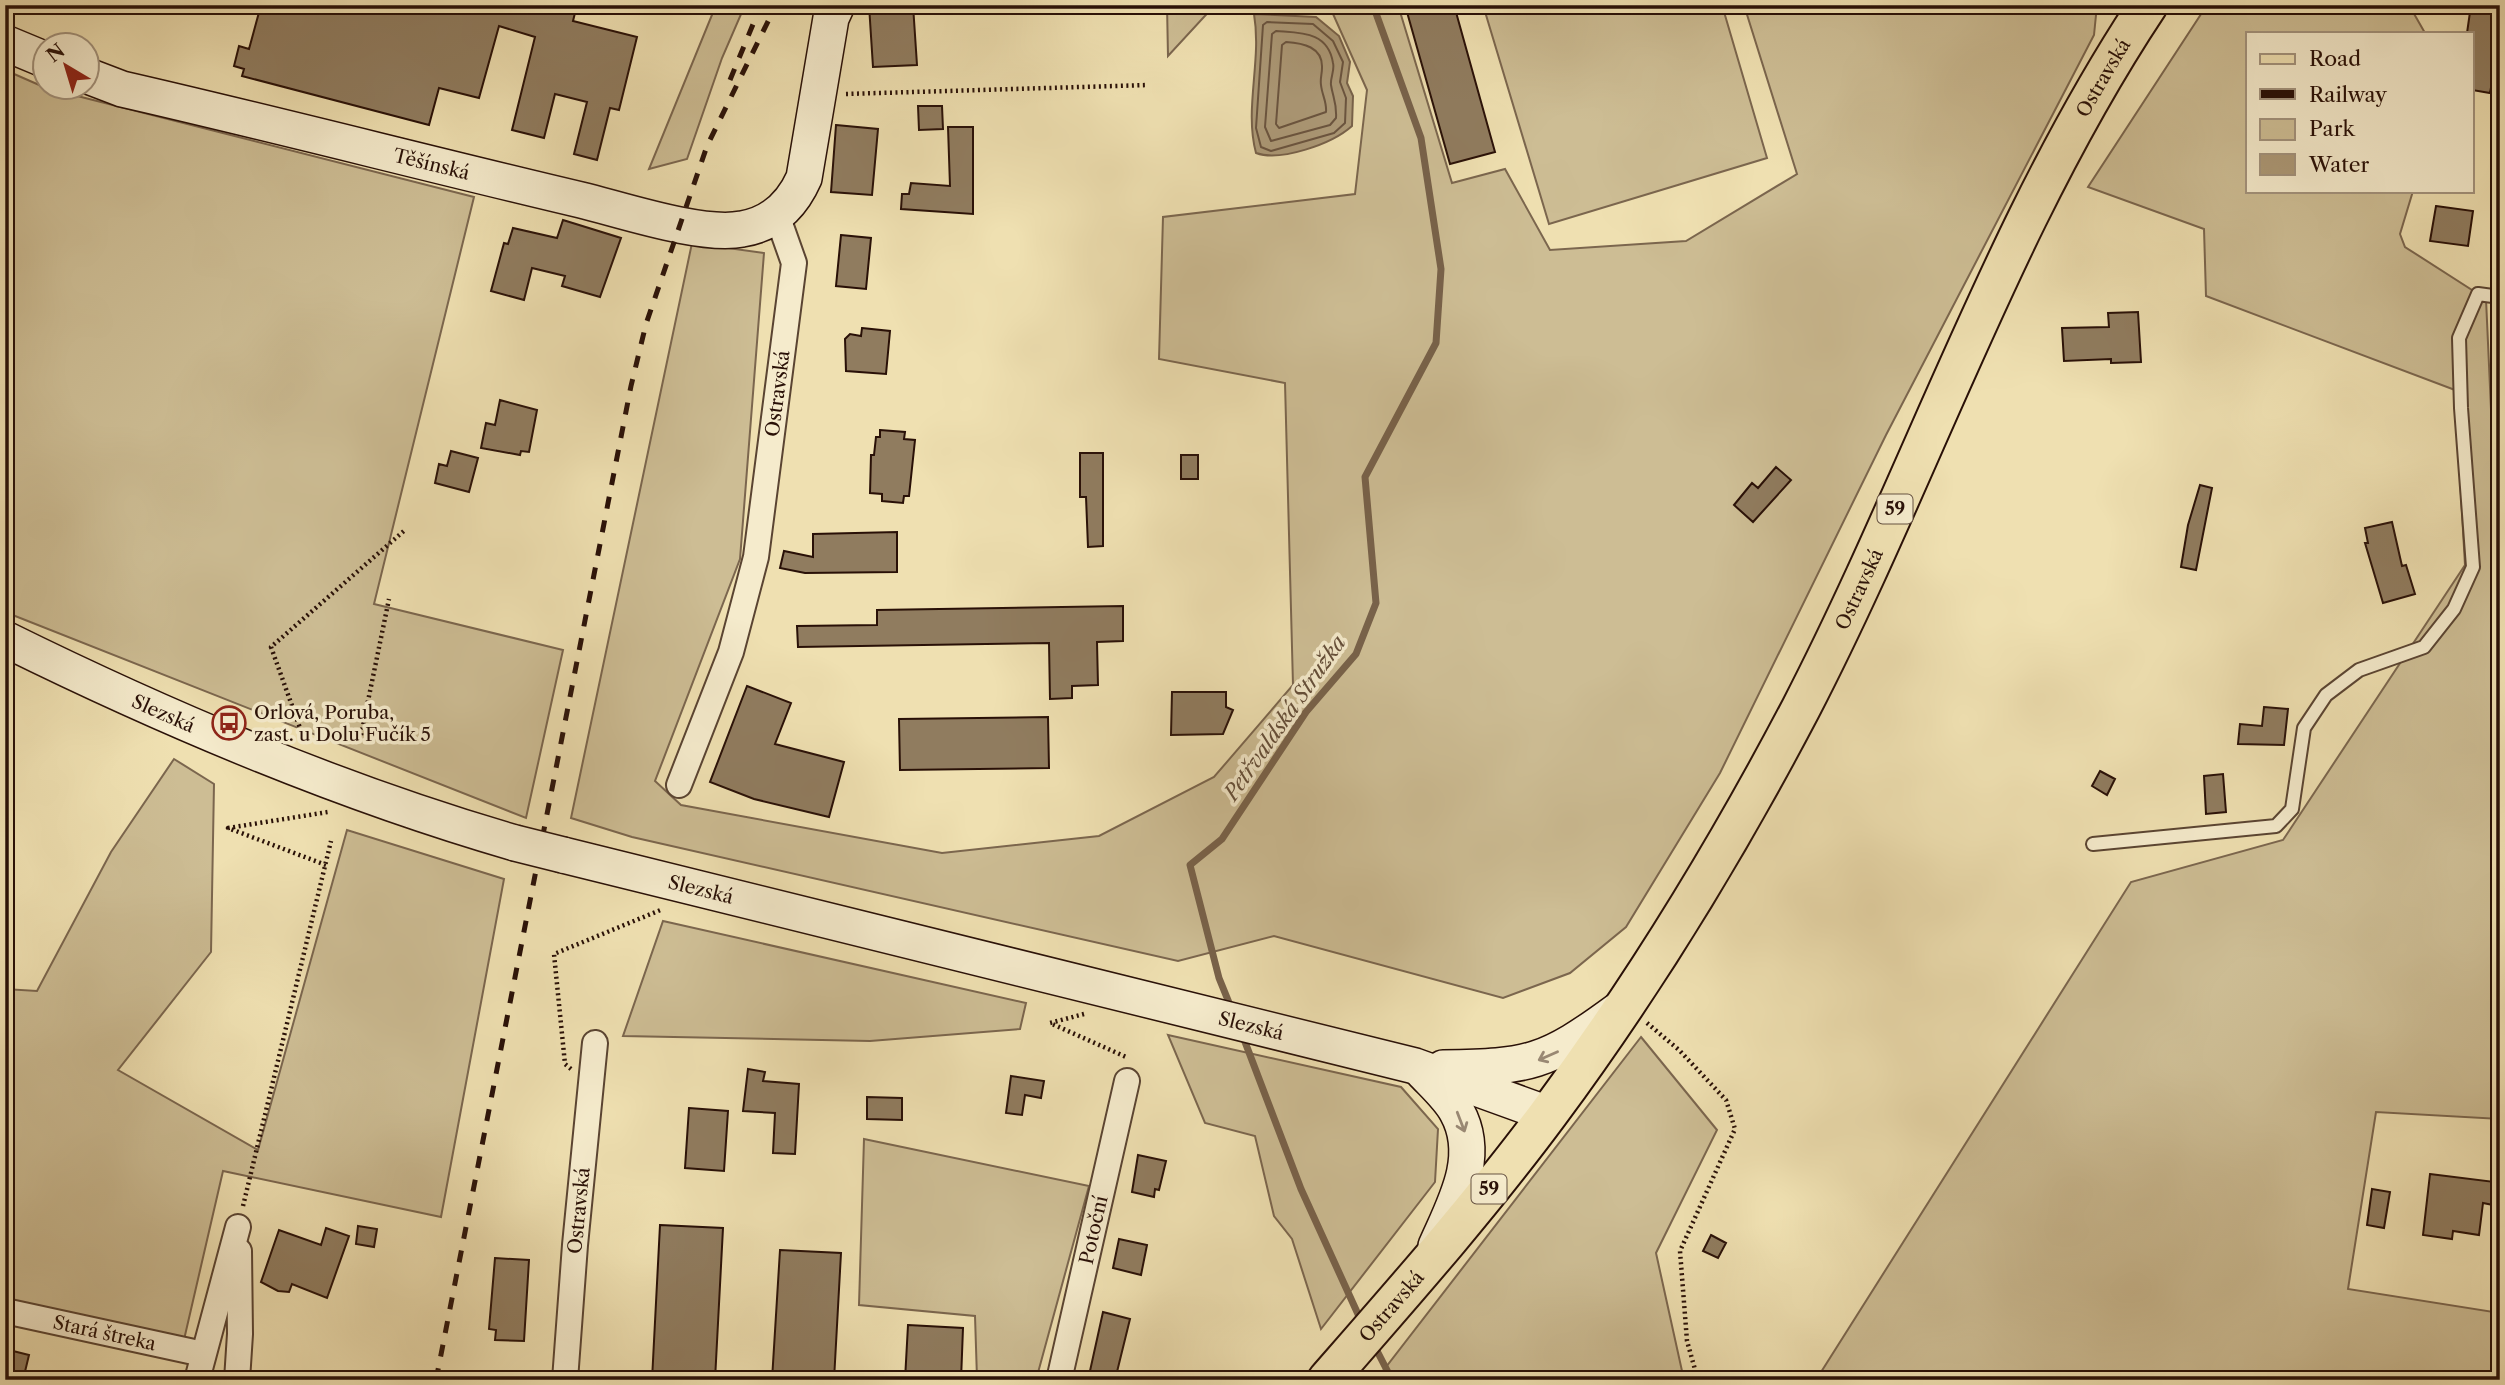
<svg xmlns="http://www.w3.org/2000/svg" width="2505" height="1385" font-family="'Libre Caslon Text',serif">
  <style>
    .green { fill: #cdbd94; stroke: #7b664e; stroke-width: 2 }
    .water { fill: #ac9977; stroke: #78624a; stroke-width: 2 }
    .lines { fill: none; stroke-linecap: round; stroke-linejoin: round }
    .shore { stroke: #6a543f; stroke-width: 2 }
    .stream { stroke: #78624a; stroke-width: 7 }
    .building { fill: #907c5f; stroke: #291007; stroke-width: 2 }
    .lane-casing { stroke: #5a4432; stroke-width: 16 }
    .street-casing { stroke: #5a4432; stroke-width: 28 }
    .secondary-casing { stroke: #291007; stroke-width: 38 }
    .primary-casing { stroke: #291007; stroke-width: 42 }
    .path { stroke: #291007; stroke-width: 4.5; stroke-dasharray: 2 3.5; stroke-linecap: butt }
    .lane { stroke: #f5ebcc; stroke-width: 12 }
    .street { stroke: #f5ebcc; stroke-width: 24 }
    .secondary { stroke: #f5ebcc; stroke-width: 35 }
    .primary { stroke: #efe0b1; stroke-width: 38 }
    .rail { stroke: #291007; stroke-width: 5; stroke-dasharray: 12 12; stroke-linecap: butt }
    .secondary-bridge-casing { stroke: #291007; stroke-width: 38; stroke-linecap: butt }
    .secondary-bridge { stroke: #f5ebcc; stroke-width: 35 }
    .oneway { stroke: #998873 }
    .labels { text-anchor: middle; stroke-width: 7; stroke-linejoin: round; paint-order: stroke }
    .shield { fill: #f5ebcc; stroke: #665242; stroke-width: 2 }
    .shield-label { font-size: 18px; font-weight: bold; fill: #291007 }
    .street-label { font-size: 19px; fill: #291007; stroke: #f5ebcc }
    .poi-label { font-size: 19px; fill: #291007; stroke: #f5ebcc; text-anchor: start }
    .water-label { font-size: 21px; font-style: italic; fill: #644e39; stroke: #f5ebcc }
  </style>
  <rect width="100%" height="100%" fill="#efe0b1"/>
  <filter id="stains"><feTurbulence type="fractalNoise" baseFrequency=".00286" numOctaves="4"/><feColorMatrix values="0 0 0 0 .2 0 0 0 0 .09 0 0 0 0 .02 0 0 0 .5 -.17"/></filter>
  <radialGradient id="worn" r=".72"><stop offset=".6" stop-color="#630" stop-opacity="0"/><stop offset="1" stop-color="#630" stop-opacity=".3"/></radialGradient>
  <path class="green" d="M716,5H745L722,58L687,159L649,169Z
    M1167,5H1215L1168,56Z
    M1329,5H1398L1452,183L1505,169L1550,250L1686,241L1797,174L1744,5H2097L2094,35L1886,435L1720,773L1626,927L1570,973L1503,998L1274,936L1178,961L632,837L571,818L692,243L764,253L740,559L655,781L681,805L942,853L1099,836L1214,777L1293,685L1285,383L1159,359L1163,217L1355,194L1367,90Z
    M1483,5H1722L1767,158L1549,224Z
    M2207,5H2409L2425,33H2248V191H2413L2400,234L2405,247L2486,299L2492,431L2500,467V1119L2376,1112L2348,1289L2500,1313V1356L2493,1380H1816L2131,882L2283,840L2465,565L2455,390L2206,296L2204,229L2088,187Z
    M5,70L46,88L474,197L374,604L563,650L526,818L5,612Z
    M174,759L214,784L211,952L118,1070L258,1150L347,830L504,879L441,1217L223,1171L183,1344L5,1301V989L37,991L111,852Z
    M663,921L1026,1003L1020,1029L870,1041L623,1036Z
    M1168,1035L1401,1087L1438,1129L1435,1182L1321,1329L1292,1239L1274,1216L1255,1136L1205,1123Z
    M1641,1037L1717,1130L1656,1253L1684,1380H1376Z
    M864,1139L1089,1186L1036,1380L977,1378L975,1316L859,1305Z"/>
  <path class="water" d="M1254,14L1316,17L1339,36L1350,62L1347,83L1353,96L1352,126C1332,144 1280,162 1256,153C1244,108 1262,61 1254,14Z"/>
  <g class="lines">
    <path class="shore" d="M1267,22L1313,24L1333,41L1343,62L1340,82L1346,98L1345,123L1334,133L1271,151L1261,147L1256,128L1263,25Z
      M1276,31C1300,33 1328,31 1333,63C1335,70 1330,78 1331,85C1333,98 1337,103 1336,118L1330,125L1271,141L1265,127L1272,34Z
      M1286,42C1303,43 1323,47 1322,68C1322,74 1320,79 1321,85C1322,95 1327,102 1326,112L1279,128L1276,124L1282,45Z"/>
    <path class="stream" d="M1232,1010L1219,978L1190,865L1222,839L1306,712L1356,654L1376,603L1365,477L1436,343L1441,269L1421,138L1373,5
      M1242,1034L1301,1189L1362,1323
      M1373,1343L1392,1380"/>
  </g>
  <path class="building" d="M261,5H517L545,13L547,5H577L573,21L637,37L619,110L610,108L597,160L574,154L587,102L555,94L544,138L512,130L535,37L499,26L479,98L439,88L429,125L242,76L244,69L234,66L239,46L249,49Z
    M869,5H913L917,65L873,67Z
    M1405,5H1454L1495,152L1450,164Z
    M2471,5H2500V38L2490,93L2472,90V33H2467Z
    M918,106H942L943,129L919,130Z
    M836,125L878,129L872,195L831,192Z
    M948,127H973V214L901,209L902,194H909L911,183L950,186Z
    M2436,206L2473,211L2468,246L2430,241Z
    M563,220L621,238L600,297L562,286L565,276L532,268L524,300L491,291L504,243L508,244L513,228L557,238Z
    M841,235L871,238L866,289L836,286Z
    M2138,312L2141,362L2111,363V359L2064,361L2062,328L2109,327L2108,313Z
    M862,328L890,331L886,374L846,371L845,339L850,334L861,336Z
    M500,400L537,410L529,452L521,451L520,455L481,448L486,423L495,425Z
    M880,430L905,432L904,439L915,440L909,496H904L903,503L882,501V494L870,493L871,455H874L876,437H880Z
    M451,451L478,458L469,492L435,483L439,464L447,466Z
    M1080,453H1103V546L1088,547L1086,497H1080Z
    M1181,455H1198V479H1181Z
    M1776,467L1791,480L1753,522L1734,505L1752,483L1758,488Z
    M2200,485L2212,488L2196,570L2181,567L2188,525Z
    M2392,522L2402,566L2406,565L2415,594L2383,603L2365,543H2368L2365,528Z
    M897,532V572L805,573L780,568L784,551L813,557V534Z
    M1123,606V641L1097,642L1098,685L1072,686V698L1050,699L1049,643L798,647L797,626L877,625V610Z
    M747,686L791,703L775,744L844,762L829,817L754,799L710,782Z
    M1172,692H1226V707L1233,710L1223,734L1171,735Z
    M2264,707L2288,709L2284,745L2238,744L2240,724L2262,726Z
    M1048,717L1049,768L900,770L899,719Z
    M2100,771L2115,779L2107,795L2092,786Z
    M2223,774L2226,812L2206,814L2204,776Z
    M748,1069L765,1072L763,1081L799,1084L795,1154L773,1153L775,1113L743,1111Z
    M1011,1076L1044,1081L1041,1098L1025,1095L1022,1115L1006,1113Z
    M867,1097L902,1098V1120L867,1119Z
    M689,1108L728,1111L724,1171L685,1168Z
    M1138,1155L1166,1161L1159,1190L1155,1189L1154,1197L1132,1192Z
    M2430,1174L2495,1182L2493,1205L2483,1203L2479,1235L2453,1231L2452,1239L2423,1235Z
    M2372,1189L2390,1192L2384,1228L2367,1225Z
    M660,1225L723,1228L715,1380H652Z
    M358,1226L377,1229L374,1247L356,1244Z
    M326,1228L349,1236L327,1298L292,1284L289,1292L278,1291L261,1282L279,1230L321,1245Z
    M1711,1235L1726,1243L1718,1258L1703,1251Z
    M1119,1239L1147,1245L1141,1275L1113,1268Z
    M780,1250L841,1253L834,1380H772Z
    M495,1258L529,1260L524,1341L495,1340L496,1330L489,1329Z
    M1103,1312L1130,1319L1115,1380H1088Z
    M908,1325L963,1328L961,1380H905Z
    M5,1349L29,1355L23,1380H5Z"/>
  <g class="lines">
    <defs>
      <path id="lane" d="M2093,844L2276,826L2292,809L2304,728L2326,695L2359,670L2424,647L2454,609L2473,567L2461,408L2459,338L2478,294L2500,297"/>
      <g id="street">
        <path id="s1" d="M679,785L731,652L756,557L794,263L777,215"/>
        <path id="s2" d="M5,1311L203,1354"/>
        <path d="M197,1380L238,1227"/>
        <path d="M237,1380L240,1334L239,1251"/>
        <path id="s3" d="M565,1380L575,1245L595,1043"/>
        <path id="s4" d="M1059,1380L1127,1081"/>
      </g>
      <g id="secondary">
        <path d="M5,43L46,60"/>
        <path id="s5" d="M88,76L122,89C275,124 428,164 581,200C622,210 702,237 742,229C773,224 792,205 804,178L831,18L837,5"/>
        <path id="s6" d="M5,639C169,720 339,792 515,843"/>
        <path id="s7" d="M563,855L1415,1066L1548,1114"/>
        <path d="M1443,1068C1530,1067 1546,1063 1617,1011"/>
        <path d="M1422,1071C1434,1084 1449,1097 1457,1112C1482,1157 1454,1205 1436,1246"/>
      </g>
      <g id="primary">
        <path id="s8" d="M1327,1380C1403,1293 1480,1206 1549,1113C1644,985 1727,849 1801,708C1921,476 2003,223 2148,5"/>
      </g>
    </defs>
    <use href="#lane" class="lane-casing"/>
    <use href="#street" class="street-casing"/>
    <use href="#secondary" class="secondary-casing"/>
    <use href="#primary" class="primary-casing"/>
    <path class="path" d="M846,94L1148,85
      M361,735L389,599
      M305,742L271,647L405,530
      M326,865L228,828L328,812
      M1084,1014L1050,1023L1126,1057
      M1647,1023L1679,1050L1726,1100L1735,1129L1680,1251L1687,1341L1698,1380
      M571,1069L565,1064L554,954L663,909
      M243,1206L331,841"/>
    <use href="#lane" class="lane"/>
    <use href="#street" class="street"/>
    <use href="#secondary" class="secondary"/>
    <use href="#primary" class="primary"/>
    <path class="rail" d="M730,80L761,5
      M436,1380L631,386L646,324L707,146L776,5"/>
    <defs>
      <path id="secondary-bridge" d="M515,843L563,855"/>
    </defs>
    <use href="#secondary-bridge" class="secondary-bridge-casing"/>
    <use href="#secondary-bridge" class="secondary-bridge"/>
  </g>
  <defs><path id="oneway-shaft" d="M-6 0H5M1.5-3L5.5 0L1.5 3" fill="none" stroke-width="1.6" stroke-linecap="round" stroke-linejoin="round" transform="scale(1.75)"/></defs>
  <g class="oneway">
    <use href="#oneway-shaft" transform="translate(1548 1056) rotate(156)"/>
    <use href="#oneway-shaft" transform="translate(1461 1122) rotate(69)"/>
  </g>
  <defs>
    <symbol id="bus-ring" viewBox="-11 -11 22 22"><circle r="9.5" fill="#f5ebcc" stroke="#8f2418" stroke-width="1.5"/><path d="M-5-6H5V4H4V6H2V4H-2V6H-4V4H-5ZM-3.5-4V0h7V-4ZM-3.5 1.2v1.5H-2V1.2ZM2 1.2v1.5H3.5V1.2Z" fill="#8f2418"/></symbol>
  </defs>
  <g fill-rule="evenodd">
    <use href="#bus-ring" x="210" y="704" width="38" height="38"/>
  </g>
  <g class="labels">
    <g class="shield">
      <rect x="1877.5" y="494.5" width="35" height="29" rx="5"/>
      <rect x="1471.5" y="1174.5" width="35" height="29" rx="5"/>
    </g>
    <g class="shield-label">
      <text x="1895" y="515">59</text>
      <text x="1489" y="1195">59</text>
    </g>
    <g class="street-label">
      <text dy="7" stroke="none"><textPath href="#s8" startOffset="1524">Ostravská</textPath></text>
      <text dy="7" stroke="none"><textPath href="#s5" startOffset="355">Těšínská</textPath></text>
      <text dy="7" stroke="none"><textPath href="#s1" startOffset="406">Ostravská</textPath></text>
      <text dy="7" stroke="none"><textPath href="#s8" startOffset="957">Ostravská</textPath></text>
      <text dy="7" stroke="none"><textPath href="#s6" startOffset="175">Slezská</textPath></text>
      <text dy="7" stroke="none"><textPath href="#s7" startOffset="142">Slezská</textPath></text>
      <text dy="7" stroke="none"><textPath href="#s7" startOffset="709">Slezská</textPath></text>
      <text dy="7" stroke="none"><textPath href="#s3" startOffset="170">Ostravská</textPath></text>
      <text dy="7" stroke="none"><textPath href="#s4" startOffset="154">Potoční</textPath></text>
      <text dy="7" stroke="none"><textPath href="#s8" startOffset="98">Ostravská</textPath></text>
      <text dy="7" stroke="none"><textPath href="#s2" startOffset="102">Stará štreka</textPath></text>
    </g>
    <g class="poi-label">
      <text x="254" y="719">Orlová, Poruba,<tspan x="254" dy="22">zast. u Dolu Fučík 5</tspan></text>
    </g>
    <g class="water-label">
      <text transform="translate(1285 718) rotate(-55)" y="7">Petřvaldská Stružka</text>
    </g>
  </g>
  <rect width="2505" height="1385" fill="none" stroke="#efe0b1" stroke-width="28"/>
  <rect x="7" y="7" width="2491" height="1371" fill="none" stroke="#291007" stroke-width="3.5"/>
  <rect x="14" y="14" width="2477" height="1357" fill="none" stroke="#291007" stroke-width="2"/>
  <rect x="2246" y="32" width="228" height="161" fill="#f5ebcc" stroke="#a3937d" stroke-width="2"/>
  <rect x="2260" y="54" width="35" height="10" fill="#efe0b1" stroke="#a3937d" stroke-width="2"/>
  <text x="2309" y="66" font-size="21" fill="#291007">Road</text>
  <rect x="2260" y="89" width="35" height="10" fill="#291007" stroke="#a3937d" stroke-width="2"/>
  <text x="2309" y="102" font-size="21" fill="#291007">Railway</text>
  <rect x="2260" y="119" width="35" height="21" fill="#cdbd94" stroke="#a3937d" stroke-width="2"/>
  <text x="2309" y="136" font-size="21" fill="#291007">Park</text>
  <rect x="2260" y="154" width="35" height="21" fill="#ac9977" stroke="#a3937d" stroke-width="2"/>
  <text x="2309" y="172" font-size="21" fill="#291007">Water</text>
  <g transform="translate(66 66) rotate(322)"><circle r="33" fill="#f5ebcc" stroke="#a3937d" stroke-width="2"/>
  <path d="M0-5L12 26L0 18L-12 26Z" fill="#8f2418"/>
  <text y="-10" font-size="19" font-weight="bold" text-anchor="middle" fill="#291007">N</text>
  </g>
  <rect width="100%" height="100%" filter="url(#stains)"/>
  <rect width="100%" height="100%" fill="url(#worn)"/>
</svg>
